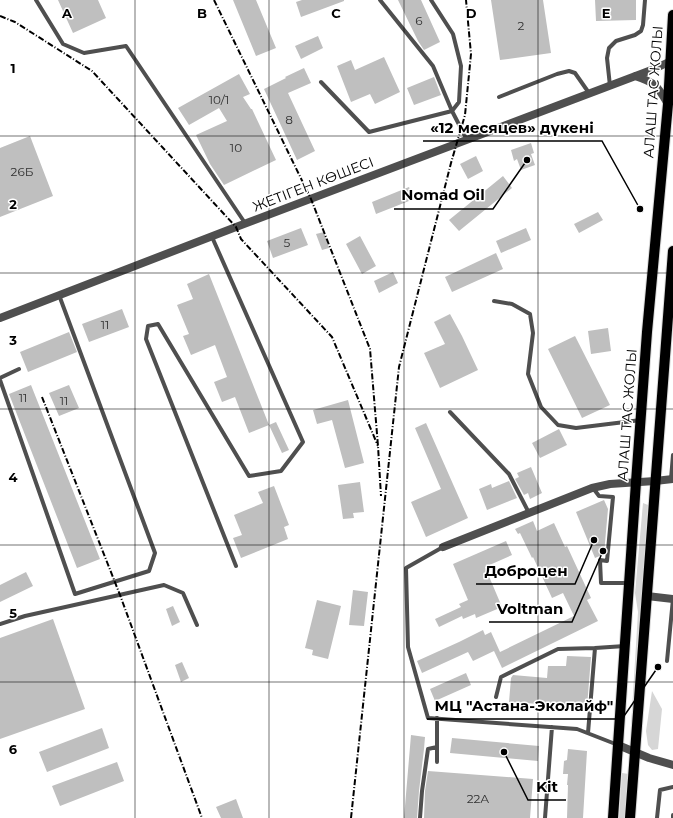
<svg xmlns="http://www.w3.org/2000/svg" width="673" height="818" font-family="Montserrat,sans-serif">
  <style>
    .green { fill: #d6d6d6 }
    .building { fill: #bfbfbf }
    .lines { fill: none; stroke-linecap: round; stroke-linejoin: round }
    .primary-casing { stroke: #dbdbdb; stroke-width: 12 }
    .service { stroke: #4f4f4f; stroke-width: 4 }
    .minor { stroke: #4f4f4f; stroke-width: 8 }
    .tertiary { stroke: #4f4f4f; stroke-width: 8 }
    .primary { stroke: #000; stroke-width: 10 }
    .rail { stroke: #000; stroke-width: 2; stroke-dasharray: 6 2 1 2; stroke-linecap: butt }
    .grid { fill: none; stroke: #000; stroke-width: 1; stroke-opacity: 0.55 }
    .labels { text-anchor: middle; stroke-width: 3; stroke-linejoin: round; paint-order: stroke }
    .number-label { font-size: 12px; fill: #303030 }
    .street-label { font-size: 14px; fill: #000; stroke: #fff }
    .grid-label { font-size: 13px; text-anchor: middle; font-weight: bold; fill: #000; stroke: #fff; stroke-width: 3; stroke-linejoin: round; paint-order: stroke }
    .leader { fill: none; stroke: #000; stroke-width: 1.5 }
    .callout-dot { fill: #000; stroke: #fff; stroke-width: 1.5 }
    .callout-label { font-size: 15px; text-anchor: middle; font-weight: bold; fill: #000; stroke: #fff; stroke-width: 3; stroke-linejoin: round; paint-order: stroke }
  </style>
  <rect width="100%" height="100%" fill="#fff"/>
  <path class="green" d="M643,503L648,505L633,728L631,726L638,612L635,593Z
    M652,691L662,709L658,749L652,750L648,745L646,731Z
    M622,773L629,774L626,818H619Z"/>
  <path class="building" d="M58,0H98L106,18L73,33Z
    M233,0H256L276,48L256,56Z
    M302,0H344V1L301,17L296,2Z
    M398,0H421L440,42L424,50L418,41Z
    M491,0H543L551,53L500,60Z
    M595,0H636V20L596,21Z
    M318,36L323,48L301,59L295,46Z
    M384,57L400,92L375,104L370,94L351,102L337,66L351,60L355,70Z
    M304,68L311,83L288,93L315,151L297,160L264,89L286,78L285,77Z
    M239,74L250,94L243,97L251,109H252L276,160L224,185L210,164L196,135L227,121L219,108L189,125L178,108Z
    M434,77L441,95L414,105L407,88Z
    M30,136L53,196L0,217V148Z
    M531,143L534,153L531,154L535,165L521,170L517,159L514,161L511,150Z
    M476,156L483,171L468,179L460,164Z
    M503,176L512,188L459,231L449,220Z
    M409,187L414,199L376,214L372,202Z
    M598,212L603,220L579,233L574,224Z
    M301,228L308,245L273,258L267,241Z
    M526,228L531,240L501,253L496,241Z
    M324,232L329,248L322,250L316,234Z
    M360,236L376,266L362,274L346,244Z
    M496,253L503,269L452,292L445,277Z
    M393,272L398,283L379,293L374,281Z
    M209,274L269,425L249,433L235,397L222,402L214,382L227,377L215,345L191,355L183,336L189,334L177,305L193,299L187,284Z
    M122,309L129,327L89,342L82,324Z
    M450,314L462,336L478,370L440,388L424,353L445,344L434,322Z
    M608,328L611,351L591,354L588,331Z
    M69,332L77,352L28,372L20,352Z
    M575,336L610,405L582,418L548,349Z
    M31,385L100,559L77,568L9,394Z
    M69,385L79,408L59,416L49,393Z
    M348,400L364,463L345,468L332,420L317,424L313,410Z
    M276,422L289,450L282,453L269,425Z
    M426,423L468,518L426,537L411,502L441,489L415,428Z
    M559,429L567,445L540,458L532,443Z
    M531,467L542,493L530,499L528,493L524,495L515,479L519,477L517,473Z
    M509,481L517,498L487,510L479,489L491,484L492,488Z
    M360,482L364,512L353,513L354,518L343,519L338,485Z
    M274,486L289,525L284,527L288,539L241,558L233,538L242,535L234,515L263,503L258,492Z
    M604,500L608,509L604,554L595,558L576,512Z
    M533,521L537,531L554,523L565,547L567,546L591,598L587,600L598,621L502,668L494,651L473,661L468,652L422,673L417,661L459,642L483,630L485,635L491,632L500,652L574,616L563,593L552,598L533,557L532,558L520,533L518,534L515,529Z
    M506,541L512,555L485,567L502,607L476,618L475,614L463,619L462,616L439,627L435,619L461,607L459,604L468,600L453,564Z
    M26,572L33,586L0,602V585Z
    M353,590L368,592L364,626L349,625Z
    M317,600L341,606L328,659L312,655L313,650L305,648Z
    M173,606L180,622L172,626L166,609Z
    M53,619L85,709L0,739V638Z
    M567,656L591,657L587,707L509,702L511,678L513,675L547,678L548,666H566Z
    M182,662L189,678L181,682L175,665Z
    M466,673L471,685L435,701L430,689Z
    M102,728L109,748L47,772L39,752Z
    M411,735L425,737L424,749L419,791L417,818H404Z
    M452,738L539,746L538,761L450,753Z
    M568,749L587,751L583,818H567L568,785H567L568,774H563L564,761L567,760Z
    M117,762L124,781L60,806L52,786Z
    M428,771L533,779L530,818H424L425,791Z
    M236,799L243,818H221L216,807Z"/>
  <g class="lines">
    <defs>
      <path id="primary" d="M613,818L636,482L647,332L668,104L673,15
        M630,818L673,251"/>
    </defs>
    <use href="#primary" class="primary-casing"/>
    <path class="service" d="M36,0L63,44L84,53L126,46L245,223
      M380,0L433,66L452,111L459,102L461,66L453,34L431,0
      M321,82L369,132L452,111L467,140
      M610,86L607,58L609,48L616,41L635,35L641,31L643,25L645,0
      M499,97L557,74L569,71L575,73L589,93
      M212,237L303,442L281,471L249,476L158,324L148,326L146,339L236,566
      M494,301L512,304L530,314L533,333L528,374L541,407L558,425L576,428L641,420
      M0,378L19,369
      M0,380L75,594L149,571L155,553L59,295
      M450,412L509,474L529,513
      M671,479L673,455
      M593,488L599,496L613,497L607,561L600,560L601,583H629
      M443,547L406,568L408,647L428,718L577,729L618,745
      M0,624L25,616L164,585L183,593L197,625
      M595,648L625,646
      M667,661L673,599
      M496,697L501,677L558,649L595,648L588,733
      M437,762V718
      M420,818L422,791L428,749L437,747
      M545,818L552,727
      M657,818L660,790L673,787
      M673,818V815"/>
    <path class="minor" d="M443,547L592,488L610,484L655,481L673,479
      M647,596L673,599
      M618,745L649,758L673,765"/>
    <path class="tertiary" d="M635,76C656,83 657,85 668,104
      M0,318L236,227L654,69L671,61H673"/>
    <use href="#primary" class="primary"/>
    <path class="rail" d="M214,0L311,199L370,349L378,446L381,496
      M0,16L15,22L92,71L236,227L241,239L332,337L378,446
      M42,397L120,595L202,818
      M351,818L399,367L451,163L465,115L471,54L466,0"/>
  </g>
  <path class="grid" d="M135,0V818M269,0V818M404,0V818M538,0V818M0,136H673M0,273H673M0,409H673M0,545H673M0,682H673"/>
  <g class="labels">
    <g class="number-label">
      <text x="419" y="25">6</text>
      <text x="521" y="30">2</text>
      <text x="219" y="104">10/1</text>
      <text x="289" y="124">8</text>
      <text x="236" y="152">10</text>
      <text x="22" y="176">26Б</text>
      <text x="287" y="247">5</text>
      <text x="105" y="329">11</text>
      <text x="23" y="402">11</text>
      <text x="64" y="405">11</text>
      <text x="478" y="803">22А</text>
    </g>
    <g class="street-label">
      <text transform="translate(653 92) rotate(-86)" y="5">АЛАШ ТАС ЖОЛЫ</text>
      <text transform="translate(313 184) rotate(-21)" y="5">ЖЕТІГЕН КӨШЕСІ</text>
      <text transform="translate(627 415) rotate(-86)" y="5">АЛАШ ТАС ЖОЛЫ</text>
    </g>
  </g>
  <g class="grid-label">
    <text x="67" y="18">A</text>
    <text x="202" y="18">B</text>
    <text x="336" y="18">C</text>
    <text x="471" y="18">D</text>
    <text x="606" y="18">E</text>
    <text x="13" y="73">1</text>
    <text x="13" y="209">2</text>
    <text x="13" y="345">3</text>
    <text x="13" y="482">4</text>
    <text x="13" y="618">5</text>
    <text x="13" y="754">6</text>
  </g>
  <path class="leader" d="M640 209L602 141H423M527 160L493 209H394M594 540L575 584H476M603 551L572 622H489M658 667L622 719H427M504 752L528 800H566"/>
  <g class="callout-dot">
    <circle cx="640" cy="209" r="4"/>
    <circle cx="527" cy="160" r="4"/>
    <circle cx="594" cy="540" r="4"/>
    <circle cx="603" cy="551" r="4"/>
    <circle cx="658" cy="667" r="4"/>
    <circle cx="504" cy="752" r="4"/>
  </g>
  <g class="callout-label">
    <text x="512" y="133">«12 месяцев» дүкені</text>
    <text x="443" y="200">Nomad Oil</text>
    <text x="526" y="576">Доброцен</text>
    <text x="530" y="614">Voltman</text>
    <text x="524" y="711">МЦ "Астана-Эколайф"</text>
    <text x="547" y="792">Kit</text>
  </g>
</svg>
